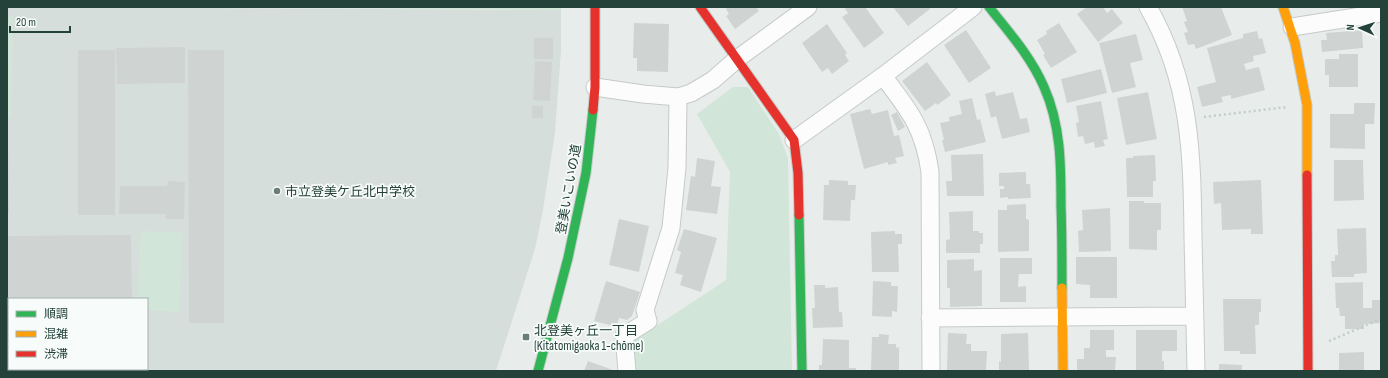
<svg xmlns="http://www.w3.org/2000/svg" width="1388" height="378" font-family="'Sofia Sans Condensed','Noto Sans JP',sans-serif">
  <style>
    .built { fill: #d6dedb; fill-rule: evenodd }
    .green { fill: #d1e6d8 }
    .building { fill: #cfd4d2 }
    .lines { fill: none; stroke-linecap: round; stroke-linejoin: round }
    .street-casing { stroke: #c5cac8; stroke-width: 19 }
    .fast-casing { stroke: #c3cbc8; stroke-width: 11 }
    .slow-casing { stroke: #c3cbc8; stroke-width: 11 }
    .jam-casing { stroke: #c3cbc8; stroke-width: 11 }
    .path { stroke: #c3ccca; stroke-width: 2.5; stroke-dasharray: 2 3; stroke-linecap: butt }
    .street { stroke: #fcfcfc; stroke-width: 17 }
    .fast { stroke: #30b455; stroke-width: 9 }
    .slow { stroke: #ff9f0a; stroke-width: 9 }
    .jam { stroke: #e5322d; stroke-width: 9 }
    .poi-dot { fill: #697e78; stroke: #f7fbf9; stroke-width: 1.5 }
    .labels { text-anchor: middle; stroke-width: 3.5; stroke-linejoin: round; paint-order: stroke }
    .street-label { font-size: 13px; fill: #24423a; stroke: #f7fbf9 }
    .poi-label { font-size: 13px; fill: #24423a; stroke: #f7fbf9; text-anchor: start }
  </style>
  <rect width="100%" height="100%" fill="#e8edeb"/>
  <path class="built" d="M7,7L561,10V51L555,133L543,210L535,249L496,371H7ZM9,299H147V369H9Z"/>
  <path class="green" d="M167,7H561V10Z
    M7,16H13L11,118H7Z
    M733,87H748L779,134L788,158L792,371H634L632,342L726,280L730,172L697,114Z
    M141,231L182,233L179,312L147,310V299H138Z"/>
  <path class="building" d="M728,7H756L759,11L735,29L726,16L729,14L726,9Z
    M847,7H865L884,33L864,48L842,17L848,13L845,9Z
    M893,7H929L930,9L908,26Z
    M1087,7H1103L1107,13L1112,9L1123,23L1098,42L1077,14Z
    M1182,7H1221L1232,35L1196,49L1194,44L1188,45L1184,33L1188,32L1184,22L1187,21Z
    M634,23L669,24L668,72L637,71V58H633Z
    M1059,23L1077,52L1051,68L1043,55L1045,54L1037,40L1047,34L1046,31Z
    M827,24L847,53L845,55L849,61L832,74L828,68L822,72L802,43Z
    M966,30L991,68L969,83L944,45Z
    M1362,30L1363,48L1322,52L1321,40H1327L1326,33Z
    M1257,31L1259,39L1262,38L1266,53L1253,56L1254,61L1244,64L1246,70L1259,67L1265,90L1231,99V95L1221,97L1223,102L1202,107L1197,87L1216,82L1207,48L1243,38V34Z
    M1136,34L1143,60L1130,63L1136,87L1112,93L1099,43Z
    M534,38H553V59H534Z
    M185,47V83L117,84L116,48Z
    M78,50H115V215H78Z
    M188,50H224V323H189Z
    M1339,54H1358V87H1329V75H1325V59H1339Z
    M535,61L552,62L550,101L533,100Z
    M927,62L951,95L937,105L936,103L925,111L902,81Z
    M1101,69L1107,93L1067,103L1061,79Z
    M995,91L996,96L1013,92L1020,119L1027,118L1030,132L1002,139L996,116L991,118L985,94Z
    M1148,92L1157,139L1126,145L1117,98Z
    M972,98L977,120L980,119L986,142L945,152L942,140H944L940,123L950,121L949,117L962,114L959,101Z
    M1101,101L1108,139L1103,140L1105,146L1095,148L1094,142L1085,144L1083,136L1078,137L1076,123L1079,122L1076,106Z
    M1354,103H1375L1374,124H1365V149L1330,148V114H1354Z
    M532,106H543V118H532Z
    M870,109L872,114L888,110L894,136L899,135L904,156L895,158L897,163L888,165V162L864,169L850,114Z
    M897,112L905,127L898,131L891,115Z
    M7,138H8L9,213H7Z
    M983,154L984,196H947L946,181H952L951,155Z
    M1155,155L1156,181H1153V197H1127L1126,158H1133V156Z
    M697,158L715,161L711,186L721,187L717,214L686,210L691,176L695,177Z
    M1334,160H1363L1364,200L1334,201Z
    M1026,172V184H1030L1031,198L1008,199V197L1000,198V189H1004V186H999V173Z
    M829,180L848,181V185H856L855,200H851L850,221L823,220L824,185H829Z
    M1261,180L1263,234H1251V229L1222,230L1221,203L1214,204L1213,182Z
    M168,181L185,182L184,219H166V214H119L120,186H167Z
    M1129,201H1144V203H1161V230H1157V250L1129,249Z
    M1026,204V219L1029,220V251L998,252V210H1007V205Z
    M1110,208L1111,251L1079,252L1078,231L1083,230L1082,210Z
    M973,211V231H979V233H983V244H980V253H946V240L950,239L949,212Z
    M619,219L649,226L639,272L609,265Z
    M1366,228L1367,273L1354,274V277H1332L1331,261H1335V255H1338L1337,229Z
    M684,229L717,238L701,292L680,285L683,275L675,273L681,252L677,250Z
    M895,231V234H902V244H898L899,272H872L871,232Z
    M131,235L132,299H9V321H7V236Z
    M1076,257H1117V298H1090V285L1076,284Z
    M1000,258H1032V274H1019L1018,287L1026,286V302H1000Z
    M974,259V271L982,270V306L950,307V288H947V260Z
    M606,281L640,292L632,316L627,320L619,318L617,327L594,321Z
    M873,281L891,282V286H898L897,312L892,311V317L872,316Z
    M1363,282V308H1372V300H1381L1380,323L1364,324V329H1345V316H1340L1339,308H1336L1335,283Z
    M814,285H825V288L838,287L839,312H842L843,327L813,328L812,308H815Z
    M1223,299H1261V312H1259V325H1255L1256,354H1240V351H1224Z
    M1090,330H1114V350H1106V357H1116L1115,371H1077V359H1084V348H1090Z
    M1136,330H1177V351H1162V361H1164V371H1136Z
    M948,333L967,334L966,344H971V351H987L986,371L947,370Z
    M1028,333L1029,371H999V361L1001,362V334Z
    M879,334L889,335L888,344H896V348L899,347V371H871L872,337H879Z
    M823,339L849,340V368H856V371H819V365H822Z
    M1364,352V371H1339V353Z
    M588,361L613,370V371H584Z
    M1219,364L1242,365V371H1219Z"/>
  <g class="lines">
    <defs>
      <path id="street" d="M1148,7C1191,82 1192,153 1193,237C1194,282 1195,326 1196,371
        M1292,27L1381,13
        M883,76C909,110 924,128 930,172L931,371
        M595,87L643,94L678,97L691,93L713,80L737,59L808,7
        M794,140L883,76L973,7
        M930,318L1194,316
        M627,371L624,336L648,321L645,310L671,228L677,168L678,97"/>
      <path id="fast" d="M989,7C1009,32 1031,57 1044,87C1061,125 1061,165 1061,206C1062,233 1062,261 1062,288
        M799,215L802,371
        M538,371L568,258L586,173L593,110"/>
      <path id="slow" d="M1283,7L1295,43L1307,105V175
        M1062,288L1063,371"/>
      <path id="jam" d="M700,7L794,140L798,173L799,215
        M593,110L595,87V7
        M1307,175L1308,371"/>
    </defs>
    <use href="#street" class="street-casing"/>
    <use href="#fast" class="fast-casing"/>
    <use href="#slow" class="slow-casing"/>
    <use href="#jam" class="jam-casing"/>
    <path class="path" d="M1204,117L1287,107
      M1329,341L1381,319"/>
    <use href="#street" class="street"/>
    <use href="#fast" class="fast"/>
    <use href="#slow" class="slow"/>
    <use href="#jam" class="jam"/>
  </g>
  <g class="poi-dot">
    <circle cx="277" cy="191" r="4"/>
    <rect x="522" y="333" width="8" height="8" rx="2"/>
  </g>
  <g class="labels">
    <g class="street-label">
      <text transform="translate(568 189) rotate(-80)" y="5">登美いこいの道</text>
    </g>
    <g class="poi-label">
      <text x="285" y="196">市立登美ケ丘北中学校</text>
      <text x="534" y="335">北登美ヶ丘一丁目<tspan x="534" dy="15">(Kitatomigaoka 1-chōme)</tspan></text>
    </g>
  </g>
  <rect width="1388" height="378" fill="none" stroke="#24423a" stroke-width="16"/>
  <rect x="8" y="298" width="140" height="72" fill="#f7fbf9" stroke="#a3b1ad"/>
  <rect x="16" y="311" width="20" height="6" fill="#30b455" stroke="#a3b1ad"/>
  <text x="44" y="318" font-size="12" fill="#24423a">順調</text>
  <rect x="16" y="331" width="20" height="6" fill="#ff9f0a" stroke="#a3b1ad"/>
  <text x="44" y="338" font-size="12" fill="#24423a">混雑</text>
  <rect x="16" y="351" width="20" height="6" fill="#e5322d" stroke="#a3b1ad"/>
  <text x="44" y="358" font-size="12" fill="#24423a">渋滞</text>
  <g transform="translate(1360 28) rotate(273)" stroke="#f7fbf9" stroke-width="3" paint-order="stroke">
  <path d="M0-3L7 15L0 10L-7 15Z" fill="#24423a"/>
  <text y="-6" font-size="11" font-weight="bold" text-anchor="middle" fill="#24423a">N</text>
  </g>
  <path d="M10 26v6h60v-6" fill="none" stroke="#24423a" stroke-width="2"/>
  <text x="16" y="26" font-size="12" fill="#24423a" stroke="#f7fbf9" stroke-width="3" paint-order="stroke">20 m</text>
</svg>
